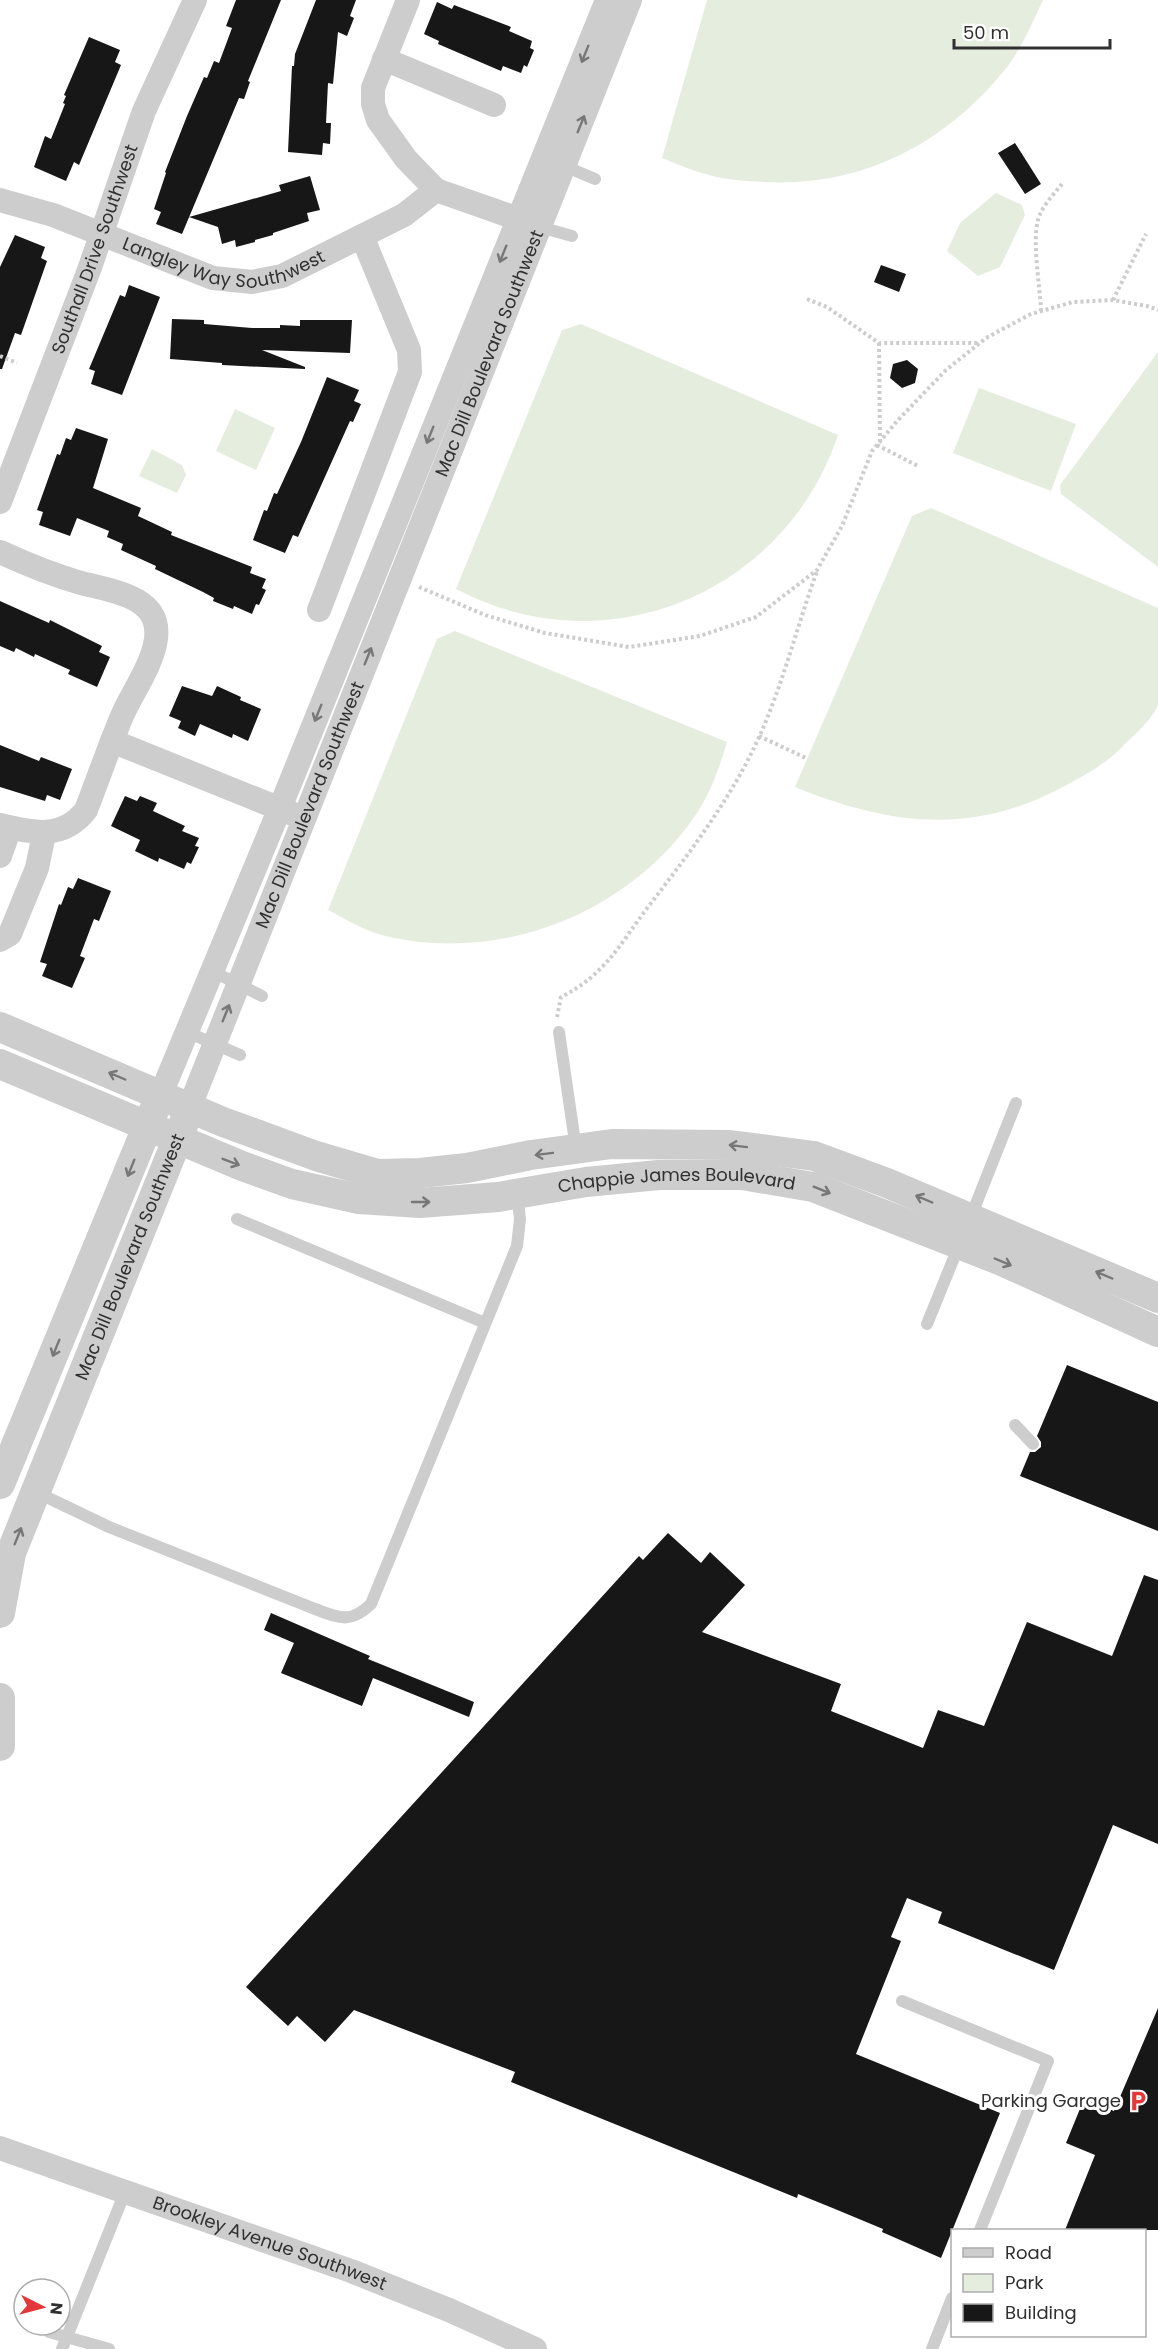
<svg xmlns="http://www.w3.org/2000/svg" width="1158" height="2349" font-family="Poppins,sans-serif">
  <style>
    .green { fill: #e5eddf }
    .building { fill: #171717 }
    .lines { fill: none; stroke-linecap: round; stroke-linejoin: round }
    .path { stroke: #cdcdcd; stroke-width: 4; stroke-dasharray: 3 3; stroke-linecap: butt }
    .service { stroke: #cdcdcd; stroke-width: 12 }
    .minor { stroke: #cdcdcd; stroke-width: 24 }
    .tertiary { stroke: #cdcdcd; stroke-width: 30 }
    .oneway { stroke: #777 }
    .labels { text-anchor: middle; stroke-width: 6; stroke-linejoin: round; paint-order: stroke }
    .street-label { font-size: 18px; fill: #303030; stroke: #fff }
    .poi-label { font-size: 18px; fill: #303030; stroke: #fff; text-anchor: end }
  </style>
  <rect width="100%" height="100%" fill="#fff"/>
  <path class="green" d="M707,0H1043C1031,25 1021,51 1003,72C942,146 860,187 764,182C746,181 726,180 709,175C693,171 677,164 662,158Z
    M996,193L1022,205L1025,215L1000,267L978,276L947,251L960,223Z
    M581,324L838,435C785,594 605,668 456,589L562,330Z
    M1158,352V567L1061,494L1060,485Z
    M979,388L1076,424L1051,491L953,453Z
    M235,409L275,428L256,470L216,451Z
    M152,449L182,465L186,475L177,493L139,476Z
    M931,508L1158,608C1158,631 1158,654 1158,677C1158,685 1158,696 1158,704C1155,717 1132,737 1123,746C1105,765 1082,777 1059,789C968,836 886,824 795,787L912,516Z
    M455,631L727,742C720,766 711,792 697,813C629,915 496,966 378,934C361,929 344,918 328,910L437,639Z"/>
  <path class="building" d="M236,0H281L248,81L250,82L244,99L239,98L182,234L156,224L161,212L154,209L166,173L165,172L187,116L204,77L207,78L214,61L219,63L232,28L226,26Z
    M316,0H356L350,16L354,18L347,36L338,32L333,84L328,83L326,123H331L330,144L323,143L322,155L288,152L292,66H294L295,54Z
    M437,2L452,9L454,5L511,27L509,31L532,41L530,48L534,50L527,67L524,65L521,73L503,66L501,71L438,44L439,41L424,34Z
    M89,37L120,50L115,62L121,65L79,165L74,162L66,181L34,167L45,136L51,139L65,104L63,103L66,96L64,95Z
    M1015,143L1041,184L1025,194L998,153Z
    M310,176L320,210L307,213L309,221L273,233V235L255,240V242L236,247L235,240L222,244L218,227L189,217L281,191L279,185Z
    M15,235L45,247L41,258L47,261L21,335L15,333L2,369H0V267Z
    M881,265L906,274L899,292L874,282Z
    M129,285L160,297L122,395L91,384L95,371L89,369L120,295L125,297Z
    M172,319L204,320V324L252,328H280V325L300,326V320H352L350,353L262,350L305,367V369L222,365V363L170,359Z
    M907,360L918,369L915,383L902,388L890,378L893,364Z
    M327,377L359,390L354,401L361,404L353,422L350,421L298,537L293,535L285,553L253,540L264,510L267,511L274,493L277,494L301,442Z
    M76,428L108,439L93,488L141,508L138,516L172,532L171,535L252,567L250,573L266,579L262,588L266,590L259,605L256,604L252,614L234,606L233,609L213,601L214,598L203,592L155,569L156,566L121,550L123,544L107,537L109,531L77,518L70,536L39,525L43,512L37,510L57,454L60,455L66,438L71,440Z
    M0,601L49,623L50,620L102,646L99,652L110,657L97,687L68,674L70,670L35,654L34,657L16,648L14,652L0,646Z
    M182,686L212,696L217,686L241,697L240,700L261,709L248,741L233,734L232,738L200,724L195,736L178,728L181,721L169,716Z
    M0,745L39,761L41,757L72,769L60,800L47,795L45,801L0,787Z
    M125,796L137,801L140,796L157,803L153,811L185,826L182,831L199,838L195,846L199,847L191,864L187,862L184,869L159,858L158,862L135,851L140,840L111,826Z
    M78,878L111,891L99,921L94,919L80,956L85,958L72,988L42,976L47,964L40,962L59,904L61,905L68,887L73,889Z
    M1067,1365L1158,1402V1531L1020,1476L1030,1452H1035L1041,1447V1442L1037,1436Z
    M668,1533L701,1563L710,1552L745,1585L702,1632L841,1684L831,1711L923,1748L938,1710L984,1726L1027,1622L1112,1656L1144,1575L1158,1580V1844L1113,1825L1054,1970L938,1923L942,1912L907,1898L891,1937L901,1941L856,2054L1000,2113L941,2258L882,2232L883,2229L835,2209L798,2194L797,2198L511,2082L515,2072L354,2010L325,2042L297,2016L288,2026L246,1987L639,1556L643,1560Z
    M271,1613L370,1656L368,1659L474,1702L469,1717L373,1678L362,1706L281,1673L294,1643L264,1630Z
    M1158,2008V2230H1065L1095,2155L1066,2143L1084,2099L1114,2111Z"/>
  <g class="lines">
    <path class="path" d="M807,299L827,307L879,343H979
      M1113,300L1146,234
      M1041,311C1040,287 1032,242 1038,220C1042,206 1053,195 1062,184
      M879,343L880,441
      M0,356L17,363
      M877,445L918,466
      M419,587L485,615L545,633L629,647L700,636L756,617L817,570L842,526L872,451L898,420L946,370L986,338L1031,314L1073,302L1113,300L1147,306L1158,310
      M759,736L806,758
      M557,1017L561,997C605,975 620,944 648,907C685,859 723,809 750,756C780,697 795,632 817,571"/>
    <path class="service" d="M564,166L595,179
      M540,227L572,236
      M212,971L262,996
      M187,1032L240,1055
      M559,1032L576,1149
      M237,1219L485,1323
      M970,1219L1016,1103
      M927,1324L960,1243
      M1015,1425L1033,1444
      M36,1492L109,1527L315,1609C340,1618 350,1624 371,1604L517,1246L520,1219L517,1194
      M902,2001L1048,2061L980,2230
      M49,2332L109,2349
      M62,2349L125,2192
      M932,2349L952,2298"/>
    <g class="minor">
      <path d="M408,0L373,88V104L378,120L406,159L436,190L533,224"/>
      <path d="M384,59L494,105"/>
      <path id="s1" d="M0,200L53,215L213,278L252,282L282,276L404,215L436,190"/>
      <path id="s2" d="M0,502L89,270L144,111L195,0"/>
      <path d="M0,552C26,564 53,575 81,583C97,587 115,590 130,597C187,622 136,682 122,716C109,747 98,779 86,810C63,840 32,833 0,825"/>
      <path d="M319,610L410,372L409,350L362,236"/>
      <path d="M112,741L293,814"/>
      <path d="M0,856L10,828"/>
      <path d="M0,940L10,934L37,868L44,834"/>
      <path d="M161,1094L280,808L607,0"/>
      <path id="s3" d="M190,1106L630,0"/>
      <path id="s4" d="M0,2148L351,2271L449,2310L535,2349"/>
    </g>
    <g class="tertiary">
      <path d="M0,1027L223,1122L316,1156L377,1174L420,1173L467,1168L531,1155L612,1144L730,1145L814,1156L887,1183L1158,1298"/>
      <path id="s5" d="M0,1064L242,1166L292,1184L359,1199L420,1203L498,1197L586,1182L659,1175H742L813,1187L1002,1261L1158,1332"/>
      <path d="M0,1484L155,1108"/>
      <path id="s6" d="M0,1613L11,1553L185,1120"/>
      <path d="M0,1698V1746"/>
    </g>
  </g>
  <defs><path id="oneway-shaft" d="M-6 0H5M1.5-3L5.5 0L1.5 3" fill="none" stroke-width="1.6" stroke-linecap="round" stroke-linejoin="round" transform="scale(1.5)"/></defs>
  <g class="oneway">
    <use href="#oneway-shaft" transform="translate(585 54) rotate(112)"/>
    <use href="#oneway-shaft" transform="translate(581 124) rotate(-68)"/>
    <use href="#oneway-shaft" transform="translate(503 254) rotate(112)"/>
    <use href="#oneway-shaft" transform="translate(430 435) rotate(112)"/>
    <use href="#oneway-shaft" transform="translate(368 656) rotate(-68)"/>
    <use href="#oneway-shaft" transform="translate(318 713) rotate(112)"/>
    <use href="#oneway-shaft" transform="translate(226 1013) rotate(-68)"/>
    <use href="#oneway-shaft" transform="translate(117 1076) rotate(-157)"/>
    <use href="#oneway-shaft" transform="translate(738 1146) rotate(-173)"/>
    <use href="#oneway-shaft" transform="translate(544 1154) rotate(173)"/>
    <use href="#oneway-shaft" transform="translate(231 1162) rotate(21)"/>
    <use href="#oneway-shaft" transform="translate(131 1168) rotate(112)"/>
    <use href="#oneway-shaft" transform="translate(822 1190) rotate(22)"/>
    <use href="#oneway-shaft" transform="translate(924 1199) rotate(-157)"/>
    <use href="#oneway-shaft" transform="translate(421 1202)"/>
    <use href="#oneway-shaft" transform="translate(1003 1262) rotate(23)"/>
    <use href="#oneway-shaft" transform="translate(1104 1275) rotate(-157)"/>
    <use href="#oneway-shaft" transform="translate(56 1348) rotate(112)"/>
    <use href="#oneway-shaft" transform="translate(18 1536) rotate(-68)"/>
  </g>
  <defs>
    <symbol id="parking-bare" viewBox="-9 -9 18 18"><path d="M-3.5-5.5H1a3.5 3.5 0 0 1 0 7H-1V5.5H-3.5ZM-1-3.4V-.6H.8a1.4 1.4 0 0 0 0-2.8Z" fill="#e23839" stroke="#fff" stroke-width="2.5" paint-order="stroke"/></symbol>
  </defs>
  <g fill-rule="evenodd">
    <use href="#parking-bare" x="1123" y="2086" width="30" height="30"/>
  </g>
  <g class="labels">
    <g class="street-label">
      <text dy="6" stroke="none"><textPath href="#s1" startOffset="237">Langley Way Southwest</textPath></text>
      <text dy="6" stroke="none"><textPath href="#s2" startOffset="270">Southall Drive Southwest</textPath></text>
      <text dy="6" stroke="none"><textPath href="#s3" startOffset="810">Mac Dill Boulevard Southwest</textPath></text>
      <text dy="6" stroke="none"><textPath href="#s3" startOffset="324">Mac Dill Boulevard Southwest</textPath></text>
      <text dy="6" stroke="none"><textPath href="#s5" startOffset="704">Chappie James Boulevard</textPath></text>
      <text dy="6" stroke="none"><textPath href="#s6" startOffset="380">Mac Dill Boulevard Southwest</textPath></text>
      <text dy="6" stroke="none"><textPath href="#s4" startOffset="286">Brookley Avenue Southwest</textPath></text>
    </g>
    <g class="poi-label">
      <text x="1121" y="2107">Parking Garage</text>
    </g>
  </g>
  <rect x="951" y="2229" width="195" height="108" fill="#ffffff" stroke="#acacac" stroke-width="1.5"/>
  <rect x="963" y="2248" width="30" height="9" fill="#cdcdcd" stroke="#acacac" stroke-width="1.5"/>
  <text x="1005" y="2259" font-size="18" fill="#303030">Road</text>
  <rect x="963" y="2274" width="30" height="18" fill="#e5eddf" stroke="#acacac" stroke-width="1.5"/>
  <text x="1005" y="2289" font-size="18" fill="#303030">Park</text>
  <rect x="963" y="2304" width="30" height="18" fill="#171717" stroke="#acacac" stroke-width="1.5"/>
  <text x="1005" y="2319" font-size="18" fill="#303030">Building</text>
  <g transform="translate(42 2307) rotate(96)"><circle r="28" fill="#ffffff" stroke="#acacac" stroke-width="1.5"/>
  <path d="M0-4.5L10 22L0 15L-10 22Z" fill="#e23839"/>
  <text y="-9" font-size="16" font-weight="bold" text-anchor="middle" fill="#303030">N</text>
  </g>
  <path d="M954 39v9h156v-9" fill="none" stroke="#303030" stroke-width="3"/>
  <text x="963" y="39" font-size="18" fill="#303030" stroke="#ffffff" stroke-width="4.5" paint-order="stroke">50 m</text>
</svg>
